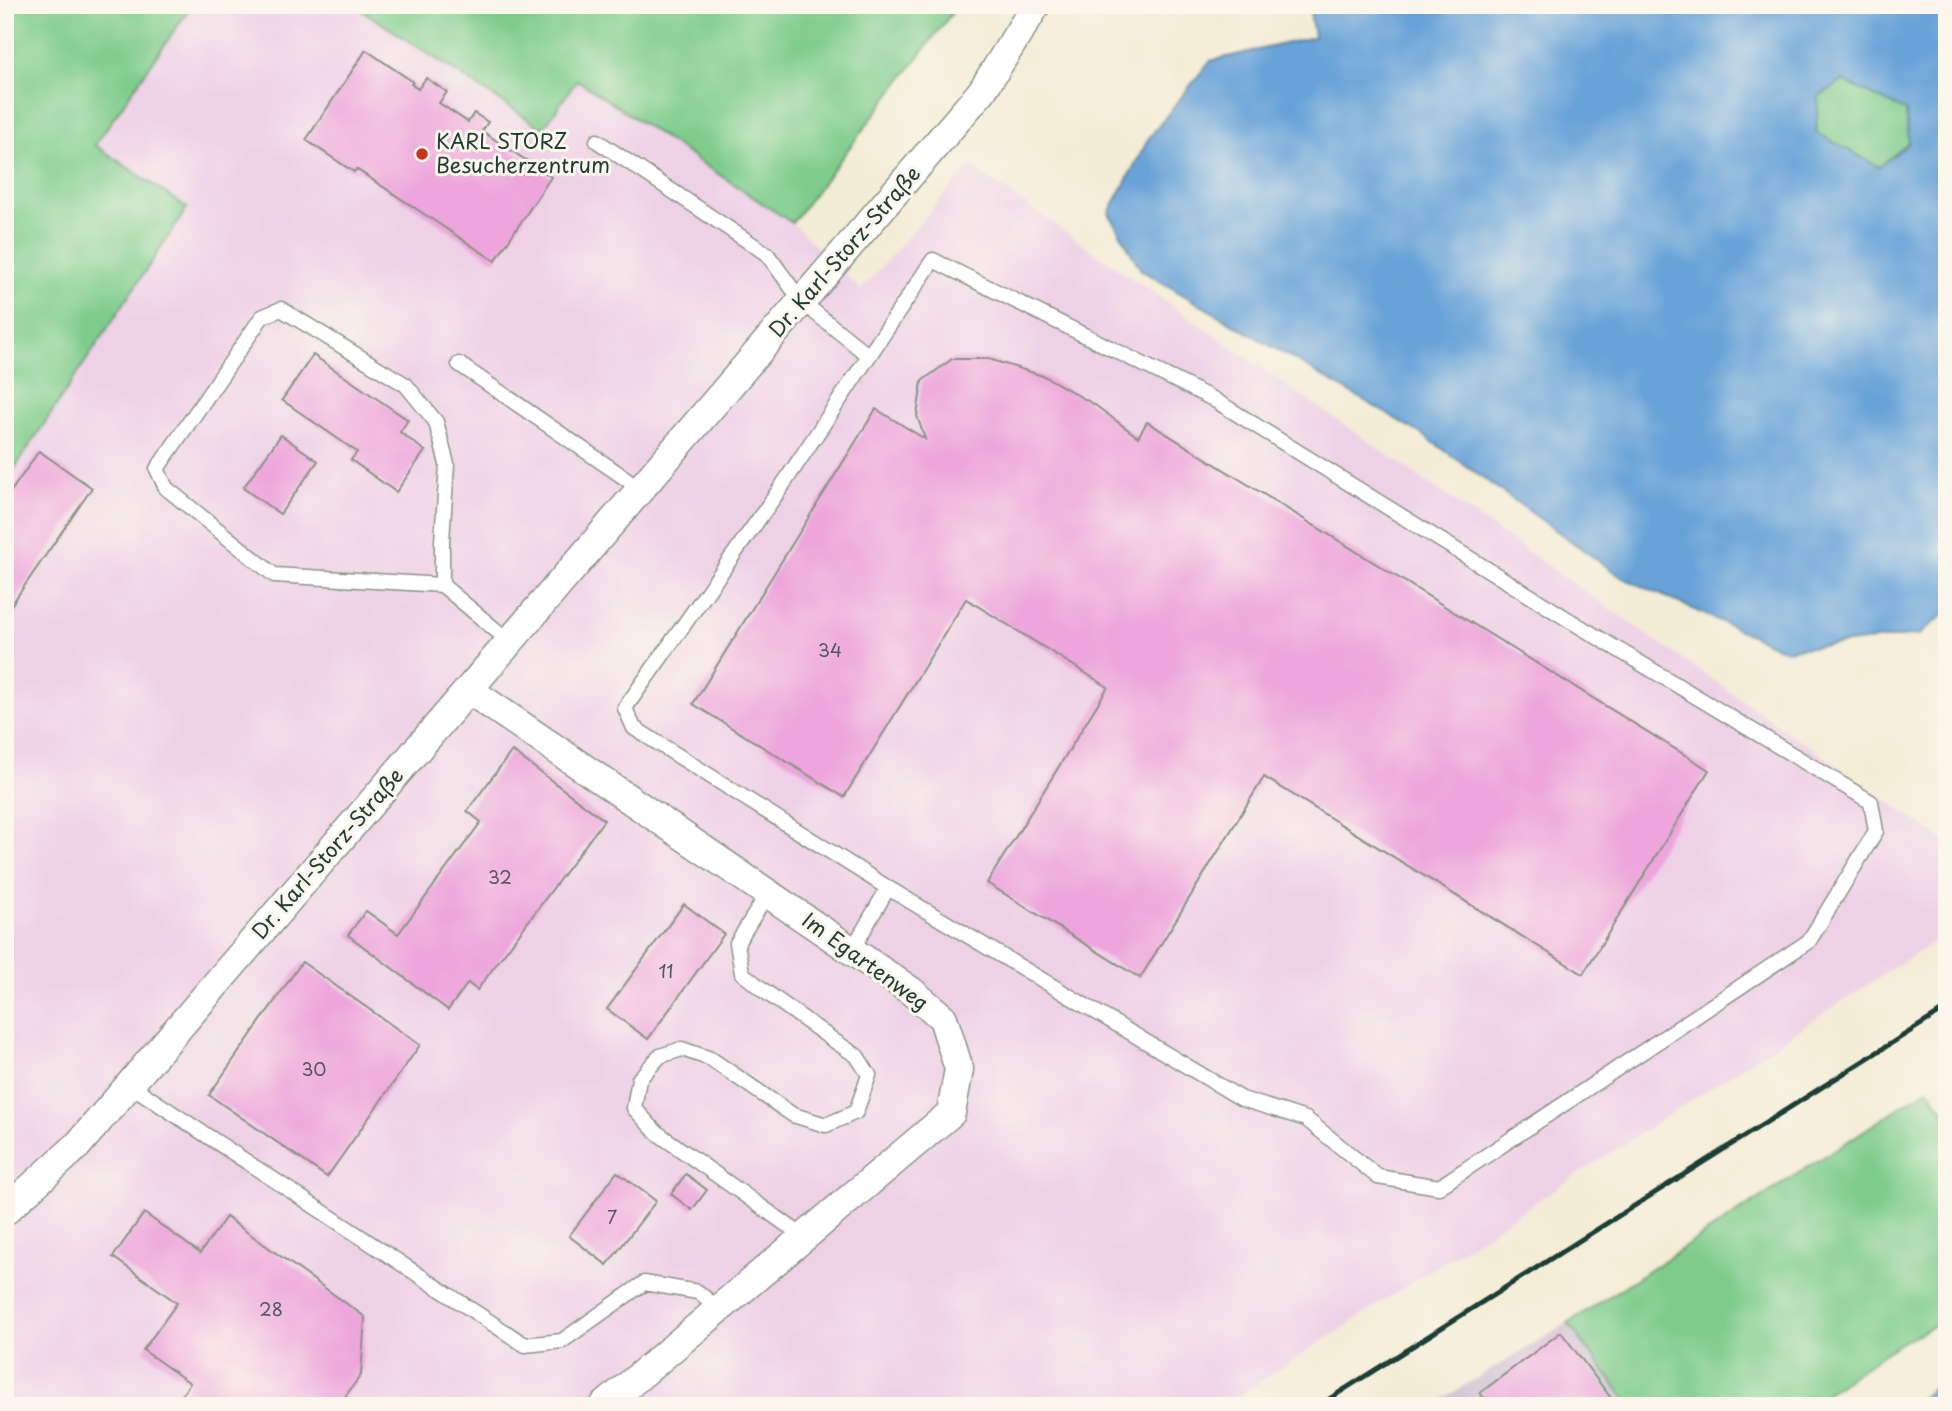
<svg xmlns="http://www.w3.org/2000/svg" width="1952" height="1411" font-family="'Playpen Sans',sans-serif">
  <style>
    .built { fill: #eed0e7 }
    .industrial { fill: #ccbed3 }
    .green { fill: #7ecc8b; stroke: #4e8460; stroke-width: 2 }
    .water { fill: #68a3d8; stroke: #447086; stroke-width: 2; fill-rule: evenodd }
    .building { fill: #eda5db }
    .lines { fill: none; stroke-linecap: round; stroke-linejoin: round }
    .lane-casing { stroke: #899485; stroke-width: 17 }
    .street-casing { stroke: #899485; stroke-width: 31 }
    .lane { stroke: #fff; stroke-width: 14 }
    .street { stroke: #fff; stroke-width: 28 }
    .rail { stroke: #1f3d34; stroke-width: 5 }
    .poi-dot { fill: #c8321e; stroke: #fbf7ec; stroke-width: 2.5 }
    .labels { text-anchor: middle; stroke-width: 6; stroke-linejoin: round; paint-order: stroke }
    .number-label { font-size: 18px; fill: #52575e }
    .poi-label { font-size: 21px; fill: #1f3d34; stroke: #fbf7ec; text-anchor: start }
    .street-label { font-size: 21px; fill: #1f3d34; stroke: #fbf7ec }
  </style>
  <rect width="100%" height="100%" fill="#fbf7ec"/>
  <filter id="ink" filterUnits="userSpaceOnUse"><feTurbulence type="fractalNoise" baseFrequency=".0143" numOctaves="2"/><feDisplacementMap in="SourceGraphic" scale="14" xChannelSelector="R" yChannelSelector="G"/><feConvolveMatrix kernelMatrix="1 2 1 2 8 2 1 2 1" color-interpolation-filters="sRGB"/></filter>
  <filter id="wash" filterUnits="userSpaceOnUse"><feTurbulence type="fractalNoise" baseFrequency=".00686" numOctaves="4" result="noise"/><feDisplacementMap in="SourceGraphic" scale="28" xChannelSelector="R" yChannelSelector="G"/><feGaussianBlur stdDeviation="1.57" result="paint"/><feColorMatrix in="noise" values="0 0 0 0 0 0 0 0 0 0 0 0 0 0 0 0 0 1.4 0 .05"/><feComposite in="paint" operator="in"/></filter>
  <g filter="url(#wash)">
    <rect width="100%" height="100%" fill="#f3ecd6"/>
    <path class="built" d="M192,5H354L543,129L577,80L792,223L861,290L970,166L1947,842V933L1223,1406H5V483L187,208L95,145Z"/>
    <path class="industrial" d="M1568,1323L1631,1406H1431Z"/>
    <path class="green" d="M5,5H192L95,145L187,208L5,483Z
      M354,5H958L792,223L577,80L543,129Z
      M1843,81L1906,111L1909,143L1879,167L1816,133L1819,96Z
      M1928,1089L1947,1114V1319L1898,1344L1808,1406H1631L1568,1323Z"/>
    <path class="water" d="M1309,5H1947V612L1919,635L1784,650L1621,577L1423,435L1141,270L1109,213L1149,138L1210,61L1314,37ZM1843,81L1906,111L1909,143L1879,167L1816,132L1819,96Z
      M1947,1378V1406H1910Z"/>
    <g id="blocks">
      <path class="building" d="M366,50L413,82L411,84L418,89L426,78L447,92L439,103L468,122L474,113L488,122L482,131L551,177L495,261L356,169L354,172L306,140Z
        M313,355L408,420L400,432L425,451L396,492L351,460L357,452L282,400Z
        M952,359H989L1046,377L1095,405L1138,437L1147,422L1709,770L1583,974L1264,777L1140,978L987,883L1108,687L966,599L844,797L693,704L876,409L925,439L917,416L922,381Z
        M281,435L318,461L280,514L243,488Z
        M39,451L92,488L5,614V500Z
        M512,751L604,820L477,990L468,983L448,1010L348,935L366,911L398,934L481,822L467,811Z
        M684,904L724,934L648,1039L607,1009Z
        M302,962L420,1045L327,1177L209,1095Z
        M617,1172L656,1201L607,1265L569,1236Z
        M686,1174L707,1190L692,1210L671,1194Z
        M144,1213L200,1253L226,1217L365,1317L361,1375L338,1406H178L176,1404L190,1383L143,1350L177,1303L113,1257Z
        M1561,1332L1617,1406H1490L1480,1393Z"/>
    </g>
  </g>
  <g filter="url(#ink)">
    <use href="#blocks" fill-opacity="0" stroke="#899485" stroke-width="2"/>
    <g class="lines">
      <defs>
        <path id="lane" d="M597,141L767,254L802,302L869,356
          M459,364L641,489
          M442,585L274,575L166,488L157,469L262,317L281,309L406,385L436,422L447,464L442,541V585L510,642
          M768,893L737,943L742,973L763,990L833,1040L857,1056L869,1075L856,1112L826,1125L793,1115L711,1059L682,1049L660,1056L639,1079L634,1108L656,1132L804,1237
          M852,950L888,888L1242,1099L1306,1119L1378,1177L1439,1187L1809,941L1876,831L1871,802L1569,620L1213,399L933,260L780,489L625,708L634,728L888,888
          M130,1085L525,1345L562,1341L644,1283L698,1292L718,1309"/>
        <path id="street" d="M469,690L911,991L943,1018L959,1069L951,1113L604,1406
          M5,1211L77,1146L982,91L1036,5"/>
      </defs>
      <use href="#lane" class="lane-casing"/>
      <use href="#street" class="street-casing"/>
      <use href="#lane" class="lane"/>
      <use href="#street" class="street"/>
      <path class="rail" d="M1318,1406L1947,1008"/>
    </g>
  </g>
  <circle class="poi-dot" cx="422" cy="154" r="7"/>
  <g class="labels">
    <g class="number-label">
      <text x="830" y="657">34</text>
      <text x="500" y="884">32</text>
      <text x="666" y="978">11</text>
      <text x="314" y="1076">30</text>
      <text x="612" y="1224">7</text>
      <text x="271" y="1316">28</text>
    </g>
    <g class="poi-label">
      <text x="436" y="149">KARL STORZ<tspan x="436" dy="24">Besucherzentrum</tspan></text>
    </g>
    <g class="street-label">
      <text transform="translate(845 252) rotate(-49)" y="7">Dr. Karl-Storz-Straße</text>
      <text transform="translate(328 854) rotate(-49)" y="7">Dr. Karl-Storz-Straße</text>
      <text transform="translate(865 962) rotate(36)" y="7">Im Egartenweg</text>
    </g>
  </g>
  <rect width="1952" height="1411" fill="none" stroke="#fbf7ec" stroke-width="28"/>
</svg>
